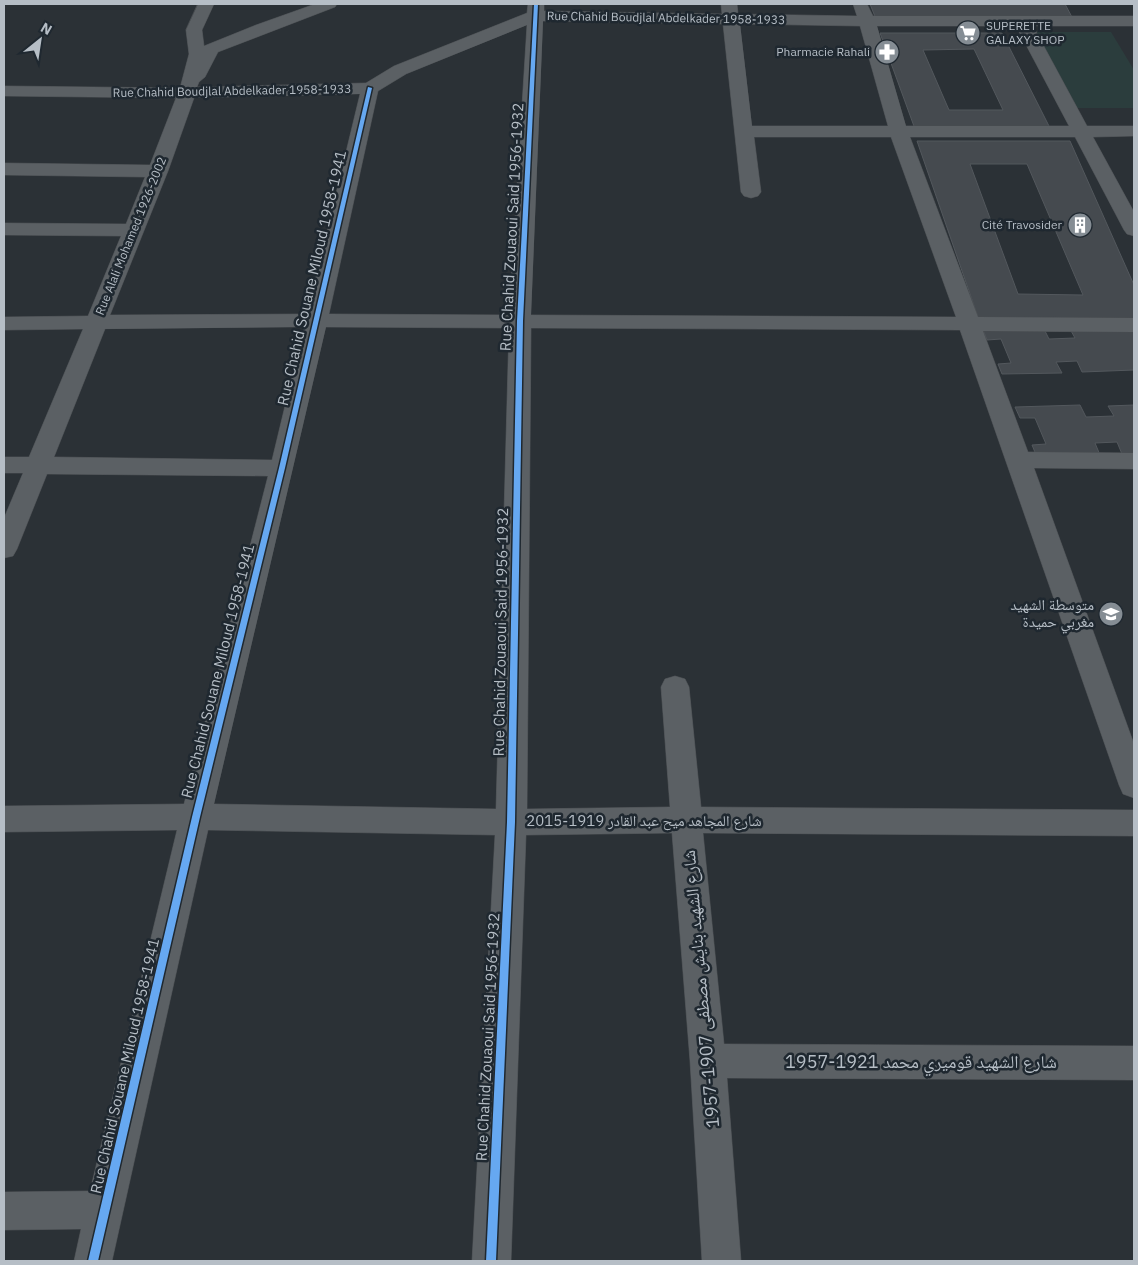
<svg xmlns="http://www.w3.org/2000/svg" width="1138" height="1265" font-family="'IBM Plex Sans','Noto Naskh Arabic',sans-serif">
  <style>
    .green { fill: #2b3d3d }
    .building { fill: #454a4f; stroke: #53585d; fill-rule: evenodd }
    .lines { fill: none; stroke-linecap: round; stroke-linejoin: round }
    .street-casing { stroke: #494d51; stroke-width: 1 }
    .street { fill: #5b6064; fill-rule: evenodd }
    .cycleway-casing { stroke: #1f2830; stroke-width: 3 }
    .cycleway { fill: #66a8f1; fill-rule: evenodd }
    .labels { text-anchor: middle; stroke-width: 5; stroke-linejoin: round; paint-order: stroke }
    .far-street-label { font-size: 12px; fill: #b6bec6; stroke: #1f2830 }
    .far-poi-label { font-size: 12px; fill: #b6bec6; stroke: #1f2830; text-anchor: end }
    .street-label { font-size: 15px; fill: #b6bec6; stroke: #1f2830 }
    .poi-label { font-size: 15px; fill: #b6bec6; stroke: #1f2830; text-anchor: end }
    .near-street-label { font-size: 18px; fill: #b6bec6; stroke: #1f2830 }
  </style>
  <rect width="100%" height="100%" fill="#2b3136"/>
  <path class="green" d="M1030,32H1111L1134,70V108H1072Z"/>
  <path class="building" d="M870,4H1065L1073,19H876Z
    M880,33H1002L1050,128L915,129ZM974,49L1003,110H949L923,50Z
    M917,141H1070L1134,285V321L979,320ZM970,164H1027L1083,295L1018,294Z
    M1134,327V370L1082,372L1077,361L1056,362L1062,373L1002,374L998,364L1011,363L1001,339L987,340L983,330L1044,329L1049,339L1075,338L1070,329Z
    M1080,405L1086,417L1114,416L1108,406L1134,405V454H1122L1117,442L1095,443L1100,455L1037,457L1032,445L1046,444L1035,418H1020L1015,407Z"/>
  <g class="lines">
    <defs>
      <path id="street" d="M198,4H214L202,30L204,46L256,25L315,4H337L335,7L218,52L205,77L199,82L197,87L366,83L394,66L527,13L528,4H544V11L722,14L721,4H737L738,14L857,16L853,4H867L873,16H1134V26H1033L1087,126H1134V136L1093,137L1134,212V236L1127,234L1124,230L1075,137H910L978,317L1134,318V332L983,331L1028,452L1134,453V469L1034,468L1134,744V798L1123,794L1119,785L960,330L531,328L527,809L670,807L661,687L665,679L675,676L685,679L689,687L701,807L1134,810V836L703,833L724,1044L1134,1046V1080L727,1078L741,1261H702L690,1061L672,833L526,835L511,1261H472L495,835L208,830L112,1261H74L81,1229L4,1230V1192L90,1191L177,830L4,832V806L184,804L268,476L47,474L17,549L13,556L4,558V518L23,473H4V457H29L83,329L4,330V317L88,316L121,236L4,235V223L126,224L145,177L4,175V163L150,165L176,98L4,96V86L180,88L189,54L186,30ZM543,21L723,24L741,192L744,196L751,198L758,196L761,192L754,137H891L956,317L531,315ZM740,24L860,26L888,126H752ZM527,25L509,315L329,314L378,91L406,74ZM877,26H1016L1069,126H906ZM360,94L307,314L110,315L168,171L194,98ZM304,327L272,460L54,457L105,329ZM326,327L509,328L496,809L214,804Z"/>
    </defs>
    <use href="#street" class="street-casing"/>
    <use href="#street" class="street"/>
    <defs>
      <path id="cycleway" d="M534,4H538L523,321L515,822L496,1261H486L507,822L517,321Z
        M368,87L372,88L285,468L200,817L98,1261H88L192,817L279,468Z"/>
    </defs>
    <use href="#cycleway" class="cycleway-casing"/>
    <use href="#cycleway" class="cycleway"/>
  </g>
  <defs>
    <symbol id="supermarket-disc" viewBox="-11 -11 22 22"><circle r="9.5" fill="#858d94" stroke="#1f2830"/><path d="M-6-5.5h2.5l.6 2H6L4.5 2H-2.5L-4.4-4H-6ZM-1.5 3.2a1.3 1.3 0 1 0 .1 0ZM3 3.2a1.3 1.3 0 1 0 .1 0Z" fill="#fff"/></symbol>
    <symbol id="pharmacy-disc" viewBox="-11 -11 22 22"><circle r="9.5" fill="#858d94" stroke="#1f2830"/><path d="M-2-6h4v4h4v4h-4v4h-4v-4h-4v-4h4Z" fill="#fff"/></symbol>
    <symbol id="building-disc" viewBox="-11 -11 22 22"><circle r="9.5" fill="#858d94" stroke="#1f2830"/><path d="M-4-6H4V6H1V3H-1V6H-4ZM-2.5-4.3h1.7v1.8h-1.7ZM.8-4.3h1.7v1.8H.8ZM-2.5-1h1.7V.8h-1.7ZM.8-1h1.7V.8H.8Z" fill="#fff"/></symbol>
    <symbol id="school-disc" viewBox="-11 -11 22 22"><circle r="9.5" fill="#858d94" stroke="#1f2830"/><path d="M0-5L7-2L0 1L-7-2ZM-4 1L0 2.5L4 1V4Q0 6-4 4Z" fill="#fff"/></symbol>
  </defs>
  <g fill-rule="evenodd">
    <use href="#supermarket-disc" x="954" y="19" width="28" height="28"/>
    <use href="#pharmacy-disc" x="873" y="38" width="28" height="28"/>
    <use href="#building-disc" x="1066" y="211" width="28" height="28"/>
    <use href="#school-disc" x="1097" y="600" width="28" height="28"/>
  </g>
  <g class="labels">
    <g class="far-street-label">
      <text transform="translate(666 18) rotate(1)" y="4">Rue Chahid Boudjlal Abdelkader 1958-1933</text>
      <text transform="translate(232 91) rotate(-1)" y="4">Rue Chahid Boudjlal Abdelkader 1958-1933</text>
      <text transform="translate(131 236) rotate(-68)" y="4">Rue Alali Mohamed 1926-2002</text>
    </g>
    <g class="far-poi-label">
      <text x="986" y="30" text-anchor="start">SUPERETTE<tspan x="986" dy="14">GALAXY SHOP</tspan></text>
      <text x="870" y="56">Pharmacie Rahali</text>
      <text x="1062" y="229">Cité Travosider</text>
    </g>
    <g class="street-label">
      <text transform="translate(512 227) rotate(-87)" y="5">Rue Chahid Zouaoui Said 1956-1932</text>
      <text transform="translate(312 278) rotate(-77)" y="5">Rue Chahid Souane Miloud 1958-1941</text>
      <text transform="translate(501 632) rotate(-89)" y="5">Rue Chahid Zouaoui Said 1956-1932</text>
      <text transform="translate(218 671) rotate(-76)" y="5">Rue Chahid Souane Miloud 1958-1941</text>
      <text x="644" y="826">شارع المجاهد ميح عبد القادر 1919-2015</text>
      <text transform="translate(488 1037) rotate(-87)" y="5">Rue Chahid Zouaoui Said 1956-1932</text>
      <text transform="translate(125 1066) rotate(-77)" y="5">Rue Chahid Souane Miloud 1958-1941</text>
    </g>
    <g class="poi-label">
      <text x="1094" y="610">متوسطة الشهيد<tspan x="1094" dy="17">مغربي حميدة</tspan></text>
    </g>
    <g class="near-street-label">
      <text transform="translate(701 989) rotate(-95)" y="6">شارع الشهيد بنايش مصطفى 1907-1957</text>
      <text x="921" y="1068">شارع الشهيد قوميري محمد 1921-1957</text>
    </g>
  </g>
  <rect width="1138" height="1265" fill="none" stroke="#b6bec6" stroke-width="10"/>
  <g transform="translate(40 40) rotate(30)" stroke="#1f2830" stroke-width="4" paint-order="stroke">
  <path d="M0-4L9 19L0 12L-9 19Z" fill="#b6bec6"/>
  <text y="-8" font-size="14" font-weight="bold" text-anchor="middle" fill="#b6bec6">N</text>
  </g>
</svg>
